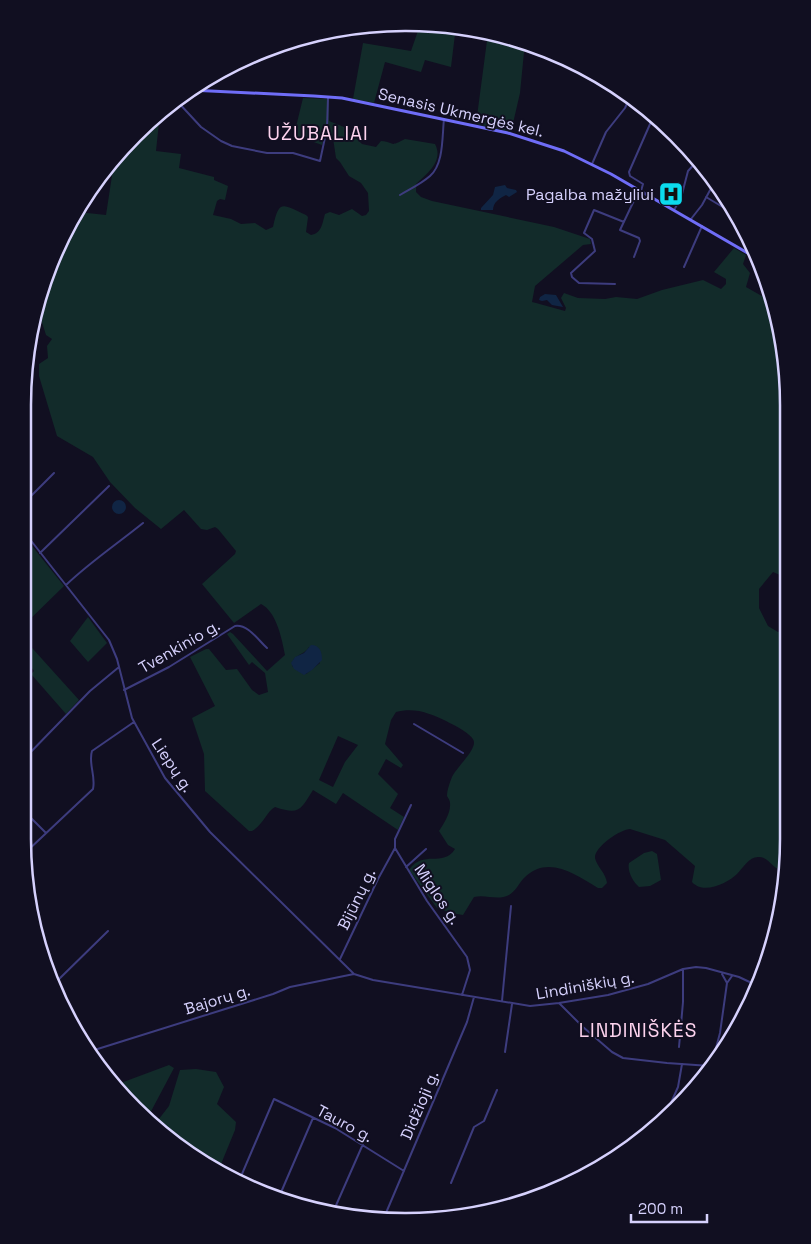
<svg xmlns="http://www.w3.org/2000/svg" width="811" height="1244" font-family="'Space Grotesk',sans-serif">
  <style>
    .green { fill: #122b2a; fill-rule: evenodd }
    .water { fill: #102544 }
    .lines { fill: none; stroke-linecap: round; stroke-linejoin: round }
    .street { stroke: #3d3c7e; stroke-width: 2 }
    .secondary { stroke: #6f6df7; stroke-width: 3 }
    .labels { text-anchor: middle; stroke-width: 4; stroke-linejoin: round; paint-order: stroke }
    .street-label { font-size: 16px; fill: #d6d1fd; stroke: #110f21 }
    .poi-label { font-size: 16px; fill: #d6d1fd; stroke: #110f21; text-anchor: end }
    .quarter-label { font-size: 19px; letter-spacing: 1px; fill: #fdd3ee; stroke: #110f21 }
    .rim { fill: none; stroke: #d6d1fd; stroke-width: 2.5 }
  </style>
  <rect width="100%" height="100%" fill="#110f21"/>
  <path class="green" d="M420,25L456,26L451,67L425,60L421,72L385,62L374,103L353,99L363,43L411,51Z
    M488,33L525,42L520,93L511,132L476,124Z
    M303,98L329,99V121L344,127L362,144L376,147L381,141C396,142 388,148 405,139L435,144C444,161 427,174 416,184V192L421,197L432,201L554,227L590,239L591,244L583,245L535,286L532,302L536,303L565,311L566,308L561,298L564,293L578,298L605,299L616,297L637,299L662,290L703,280L721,289L726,284V279L714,272L734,248L746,255L743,264L750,273L746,287L774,303L776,307L788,381L787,578L773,572L759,589V608L768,626L778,632L786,629L785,871C783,871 780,870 778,869C771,866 767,856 758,857C749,857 743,868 737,874C728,883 703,895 692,882L695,866L665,840L630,829C621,829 594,847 595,858C597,867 606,873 607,883L602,888H598C576,875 548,854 524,878C519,883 516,891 509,895C497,901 486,894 474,897L463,915L451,913L437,908L409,870C423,849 443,868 455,849L448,845L439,831C444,823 451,813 450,803C450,800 448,798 447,796C447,790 450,782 452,777C456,768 475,751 474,742C474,732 429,712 419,711C412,710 403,710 396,712L391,720L385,744L403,765L401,768L386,759L378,774L398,794L390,808L404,817L398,830L343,793L336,804L313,790C300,811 299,815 275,807C266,812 264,824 252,831H249L205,791L204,754L192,718L215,706L190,657L206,649H209L226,670L237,669L252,690L259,695L268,692L265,673L252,662L249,665L227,634L230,632L233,634L267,671L285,655C282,640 277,612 261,604L234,623L202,584L235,554L236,551L218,529L215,527L207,530L201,529L184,510L161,529L135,508L110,482L93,457L57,436L39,376V364L48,358L47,346L52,339L46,335L39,313L62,236L78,212L106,215L115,156L160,113L156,151L181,154L179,168L214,177V180L228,186L225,200L220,199L217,201L213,215L231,219L241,224L255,223L266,230L273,227C279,199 282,204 306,215L308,217L306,232L311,235C322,233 322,224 325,214L330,212L339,215L352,209L362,216L366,215L369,211L368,193L361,183L349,176L340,162L336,158L333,138L325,134L322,145L294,135ZM309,647L320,663L306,674L292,666C292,654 304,656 309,647ZM338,736L358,745L345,762L333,787L319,780Z
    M28,541L64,586L24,625L25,545Z
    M88,617L107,643L88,662L70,641Z
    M24,639L79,700L66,714L31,674L34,671L24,657Z
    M652,851L657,854L661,880L650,886L639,887C633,882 627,871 629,863L644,853Z
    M169,1065L174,1068L148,1117L118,1084Z
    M196,1069L216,1072L224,1087L217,1104L236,1122L235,1130L219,1169L172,1142L165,1134V1128L159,1129L155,1124L169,1106L180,1070Z"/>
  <path class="water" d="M505,185L507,188L516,190L517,192L509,197L506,195C500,198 493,202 493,210H481V208L493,195L495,187Z
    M545,294L556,295L563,307L552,305L547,300L542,301L539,300L540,297Z
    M112 507a7 7 0 1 1 14 0a7 7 0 1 1-14 0Z
    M311,645C320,645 322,652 322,660L312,670L304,675L294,669L291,663L295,657L304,653Z"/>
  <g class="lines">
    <path class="street" d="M176,100L201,127L221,141L232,146L267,153H293L320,161L327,128L328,98
      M592,164L606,132L625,108L630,97
      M641,191L643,184L630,176L629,172L654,115
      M400,195C410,189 421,184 430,176C444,164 442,136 444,119
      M706,197L736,215
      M723,207L727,200
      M674,210L681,198L688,171L698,160
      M691,219L702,205L715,181
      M634,257L640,241L639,238L620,230L639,190
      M684,267L702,226
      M615,284L579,283L572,277L571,273L595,251L592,239L584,233L594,210L624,222
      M25,502L54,473
      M25,533L109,640L117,659L132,718L165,778L210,832L354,974
      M40,553L109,486
      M66,585C90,562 117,544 143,523
      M124,690L169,667L235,626C248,624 258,640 267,648
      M414,724L463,753
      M23,760L90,691L119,667
      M411,805L395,839V848L427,901L467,957L470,970L462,995
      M23,810L46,833
      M25,853L93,789C96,776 88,763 92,751L134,722
      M406,867L426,849
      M340,959L378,879L395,848
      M722,974L727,983
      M54,984L108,931
      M502,1001L511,906
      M559,1003L583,1027L612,1052L623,1058L667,1063L710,1066
      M679,1047L683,1002V969
      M88,1052L273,994L290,987L354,974L373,980L530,1006L559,1003L608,995L648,984L683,969L696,967L706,968L739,977L756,985
      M505,1052L512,1004
      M712,1063L720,1033L727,983L732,976
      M666,1114L678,1087L682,1064
      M239,1181L274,1099L335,1128L404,1171
      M451,1183L474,1127L484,1121L497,1090
      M279,1197L313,1118
      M334,1210L363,1144
      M383,1220L467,1022L474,997"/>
    <path class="secondary" d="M190,90L314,96L342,98L508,133L564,151L611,174L758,259"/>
  </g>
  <defs>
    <symbol id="hospital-square" viewBox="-11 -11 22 22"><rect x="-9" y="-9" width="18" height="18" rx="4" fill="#0cdbed" stroke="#110f21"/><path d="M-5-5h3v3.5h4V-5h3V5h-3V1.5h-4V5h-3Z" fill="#111"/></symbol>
  </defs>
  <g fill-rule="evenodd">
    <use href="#hospital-square" x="657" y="180" width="28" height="28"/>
  </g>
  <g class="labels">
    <g class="street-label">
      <text transform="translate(461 112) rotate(13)" y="6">Senasis Ukmergės kel.</text>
      <text transform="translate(179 646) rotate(-30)" y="6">Tvenkinio g.</text>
      <text transform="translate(173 765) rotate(56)" y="6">Liepų g.</text>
      <text transform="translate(438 894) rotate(56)" y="6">Miglos g.</text>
      <text transform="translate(356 899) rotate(-64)" y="6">Bijūnų g.</text>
      <text transform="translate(585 985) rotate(-10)" y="6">Lindiniškių g.</text>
      <text transform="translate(217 999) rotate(-17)" y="6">Bajorų g.</text>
      <text transform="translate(419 1105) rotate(-67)" y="6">Didžioji g.</text>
      <text transform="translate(345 1123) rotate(28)" y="6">Tauro g.</text>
    </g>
    <g class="poi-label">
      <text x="654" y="200">Pagalba mažyliui</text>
    </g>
    <g class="quarter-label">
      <text x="318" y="140">UŽUBALIAI</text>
      <text x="638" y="1037">LINDINIŠKĖS</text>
    </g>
  </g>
  <path d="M0 0H811V1244H0ZM405 31H406A374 374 0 0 1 780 405V839A374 374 0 0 1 406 1213H405A374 374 0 0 1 31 839V405A374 374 0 0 1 405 31Z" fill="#110f21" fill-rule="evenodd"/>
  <path class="rim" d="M405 31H406A374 374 0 0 1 780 405V839A374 374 0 0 1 406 1213H405A374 374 0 0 1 31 839V405A374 374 0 0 1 405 31Z"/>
  <path d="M631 1214v8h76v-8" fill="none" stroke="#d6d1fd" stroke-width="2.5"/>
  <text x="638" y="1214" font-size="15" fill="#d6d1fd" stroke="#110f21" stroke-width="4" paint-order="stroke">200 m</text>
</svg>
